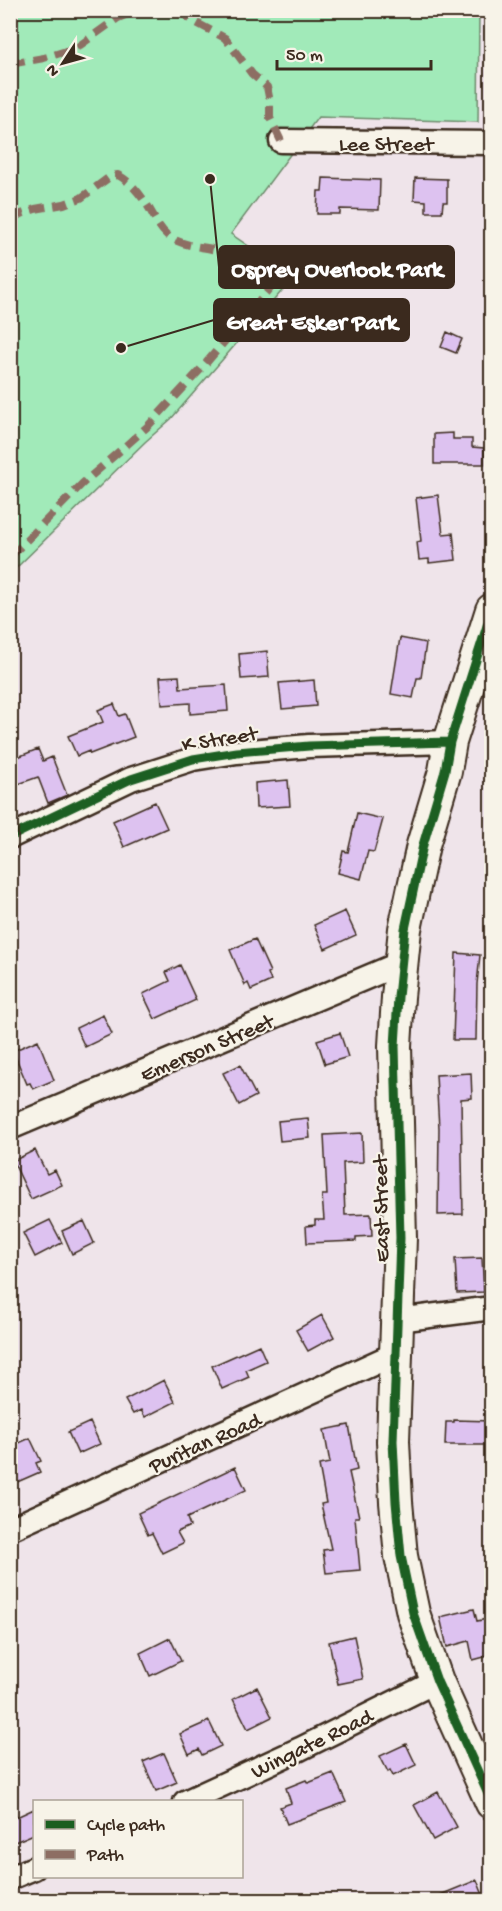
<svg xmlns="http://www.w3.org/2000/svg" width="502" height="1911" font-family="'Gochi Hand',sans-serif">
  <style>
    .green { fill: #a1eab9; stroke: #6e8a6c; stroke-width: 1.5 }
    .building { fill: #ddc2f0; stroke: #3b2a1e; stroke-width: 1.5 }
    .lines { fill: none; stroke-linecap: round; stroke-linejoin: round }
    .street-casing { stroke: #3b2a1e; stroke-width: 27 }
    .secondary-casing { stroke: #3b2a1e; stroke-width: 36 }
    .street { stroke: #f7f3e8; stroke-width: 22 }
    .secondary { stroke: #f7f3e8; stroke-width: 32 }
    .quiet { stroke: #8d6e63; stroke-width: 8; stroke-dasharray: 15 8; stroke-linecap: butt }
    .cycleway-casing { stroke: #f7f3e8; stroke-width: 13 }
    .cycleway { stroke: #1b5e20; stroke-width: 9 }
    .labels { text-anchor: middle; stroke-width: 4.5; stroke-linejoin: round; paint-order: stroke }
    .street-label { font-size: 22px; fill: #3b2a1e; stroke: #f7f3e8 }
    .leader { fill: none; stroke: #3b2a1e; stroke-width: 2 }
    .callout-dot { fill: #3b2a1e; stroke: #f7f3e8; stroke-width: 2 }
    .callout { fill: #3b2a1e; stroke: #3b2a1e; stroke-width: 2 }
    .callout-label { font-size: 24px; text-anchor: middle; font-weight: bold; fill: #fff }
  </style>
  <rect width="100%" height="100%" fill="#efe4ea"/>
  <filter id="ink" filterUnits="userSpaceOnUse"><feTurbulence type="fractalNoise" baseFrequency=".0167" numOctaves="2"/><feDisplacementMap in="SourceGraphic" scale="12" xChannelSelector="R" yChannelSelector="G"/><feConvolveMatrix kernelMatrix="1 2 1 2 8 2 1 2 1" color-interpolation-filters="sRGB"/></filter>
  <g filter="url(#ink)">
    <path class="green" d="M11,11H479L478,122L318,117L231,234L294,277L171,419L145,442L11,573Z"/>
    <path class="building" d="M323,178L380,180L379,210L340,209V214H317L318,191H322Z
      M415,178L447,179V202H443L442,212H426V201L414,200Z
      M447,332L462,339L456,353L441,347Z
      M453,433V439H472V447L484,448V464H434V434Z
      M438,495L443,534L453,533L456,560L429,563V559L419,560L417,542L421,541L416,498Z
      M400,638L426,643L421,678H417L413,698L391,694Z
      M267,651L269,677L241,679L239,654Z
      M179,676L180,688L226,685L228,711L190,714V703L162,705L160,677Z
      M314,680L316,706L282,709L279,683Z
      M114,704L119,716L125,714L134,737L90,754L89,751L77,756L68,736L103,722L98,710Z
      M38,749L43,761L52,757L67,795L48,803L38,777L10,787V760Z
      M288,780L290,806L256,808L255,783Z
      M155,802L167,828L124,847L113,821Z
      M357,813L383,819L374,852L368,851L361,879L338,873L343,851L348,852Z
      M345,911L356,935L325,949L314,925Z
      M255,939L270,972L268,973L271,981L251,990L248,983L245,985L230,950Z
      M456,953L480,955L477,984L476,1040H453Z
      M180,965L196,1000L155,1019L143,994L170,981L166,972Z
      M103,1015L112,1034L85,1047L76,1028Z
      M340,1033L348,1057L325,1064L317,1040Z
      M38,1040L54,1080L33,1089L30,1083L27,1084L13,1051Z
      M240,1065L256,1096L239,1105L223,1073Z
      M471,1073L472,1098L461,1099L463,1214L438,1215L439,1128L436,1075Z
      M308,1118L310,1138L280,1141L278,1121Z
      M362,1133L363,1162L343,1163L345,1215L371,1214L372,1236L356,1237V1241L307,1243L306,1226L315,1225V1220H324L322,1195H327L324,1135Z
      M35,1150L47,1174L55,1170L62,1185L31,1199L13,1161Z
      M50,1220L62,1243L35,1257L23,1233Z
      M84,1221L94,1243L72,1254L62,1231Z
      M482,1258L484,1292L457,1293L455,1259Z
      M322,1315L334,1337L308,1351L296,1330Z
      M259,1345L266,1361L246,1370L249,1377L222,1389L212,1366Z
      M164,1380L175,1402L145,1417L141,1410L133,1414L125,1400Z
      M454,1420L492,1421V1445H445L446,1422H454Z
      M90,1422L100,1444L78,1454L68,1432Z
      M349,1425L357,1470L349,1472L359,1517H355L360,1570L326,1573L323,1550L331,1549L321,1504L326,1503L319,1465L330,1463L324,1430Z
      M30,1438L41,1461L36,1463L40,1472L15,1483L10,1473V1447Z
      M235,1467L246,1490L187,1518L190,1526L177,1532L183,1543L162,1553L152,1533L148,1535L138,1513Z
      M474,1609L477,1621L492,1618V1655L473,1660L469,1641L447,1647L440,1617Z
      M354,1636L363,1679L338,1684L329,1642Z
      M170,1638L181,1661L150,1676L140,1653Z
      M257,1687L272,1717L248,1729L233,1699Z
      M209,1721L221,1746L202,1755L199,1749L189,1754L180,1734Z
      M406,1744L416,1765L393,1776L390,1770L388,1772L380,1756Z
      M164,1753L177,1782L156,1791L143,1762Z
      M333,1773L346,1802L287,1824L280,1807L291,1803L286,1788L306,1780L308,1783Z
      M438,1792L457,1827L433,1840L414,1805Z
      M34,1809V1834L10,1844V1820Z
      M477,1880L485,1900H428Z"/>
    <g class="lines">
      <defs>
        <path id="street" d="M281,141L492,143
          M10,837L131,779L193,759L237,752L309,746L450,742
          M10,1128L401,963
          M398,1320L492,1308
          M10,1529L397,1353
          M185,1802L300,1749L437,1681
          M10,1878L34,1868"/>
        <path id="secondary" d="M492,610L450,742L445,771L423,845L405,929L398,997L395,1046L400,1238L393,1441L396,1502L401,1556L413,1613L437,1681L492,1803"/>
      </defs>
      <use href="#street" class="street-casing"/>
      <use href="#secondary" class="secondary-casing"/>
      <use href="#street" class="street"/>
      <use href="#secondary" class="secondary"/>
      <path class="quiet" d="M179,10L193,21L225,38L252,74L267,87L270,102V118L281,141
        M10,64L44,58L76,48L118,18L137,10
        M10,218L35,209L64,204L81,198L111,176L118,175C131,182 141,195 149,208C155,218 159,228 167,235C180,246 200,246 216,250C243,257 256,262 278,281
        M10,557L82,484L147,427L200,370L281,276L285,274"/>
      <defs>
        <path id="cycleway" d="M492,610L450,742L445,771L423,845L405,929L398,997L395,1046L400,1238L393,1441L396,1502L401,1556L413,1613L437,1681L492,1803
          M10,837L131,779L193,759L237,752L309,746L450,742"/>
      </defs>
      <use href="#cycleway" class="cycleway-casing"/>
      <use href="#cycleway" class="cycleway"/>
    </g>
  </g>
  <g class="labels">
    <g class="street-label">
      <text x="386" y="150">Lee Street</text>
      <text transform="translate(219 737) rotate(-9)" y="8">K Street</text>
      <text transform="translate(206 1046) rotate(-23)" y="8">Emerson Street</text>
      <text transform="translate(379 1209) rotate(-91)" y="8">East Street</text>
      <text transform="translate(204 1441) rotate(-24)" y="8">Puritan Road</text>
      <text transform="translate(311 1742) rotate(-26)" y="8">Wingate Road</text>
    </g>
  </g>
  <path class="leader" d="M210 179L219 267M121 348L214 320"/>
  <g class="callout-dot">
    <circle cx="210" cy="179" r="6"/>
    <circle cx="121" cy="348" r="6"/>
  </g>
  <g class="callout">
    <rect x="219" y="246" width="235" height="42" rx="6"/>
    <rect x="214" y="299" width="195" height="42" rx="6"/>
  </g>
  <g class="callout-label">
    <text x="337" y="276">Osprey Overlook Park</text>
    <text x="312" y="329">Great Esker Park</text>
  </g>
  <rect width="502" height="1911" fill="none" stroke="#f7f3e8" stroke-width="36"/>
  <rect x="18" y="18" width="466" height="1875" fill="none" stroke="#3b2a1e" stroke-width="2" filter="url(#ink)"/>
  <rect x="33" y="1800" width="210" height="78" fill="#f7f3e8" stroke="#aca397" stroke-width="1.5"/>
  <rect x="45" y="1820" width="30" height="9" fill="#1b5e20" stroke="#aca397" stroke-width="1.5"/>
  <text x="87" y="1830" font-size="18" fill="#3b2a1e">Cycle path</text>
  <rect x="45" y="1850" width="30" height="9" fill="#8d6e63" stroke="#aca397" stroke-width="1.5"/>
  <text x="87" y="1860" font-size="18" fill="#3b2a1e">Path</text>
  <g transform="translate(63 63) rotate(234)" stroke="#f7f3e8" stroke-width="4.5" paint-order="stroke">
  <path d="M0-4.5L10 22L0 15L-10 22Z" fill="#3b2a1e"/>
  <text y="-9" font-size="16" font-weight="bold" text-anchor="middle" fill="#3b2a1e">N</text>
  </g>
  <path d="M277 60v9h154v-9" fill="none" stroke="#3b2a1e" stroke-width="3"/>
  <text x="286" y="60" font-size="18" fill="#3b2a1e" stroke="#f7f3e8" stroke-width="4.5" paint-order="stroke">50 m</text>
</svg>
